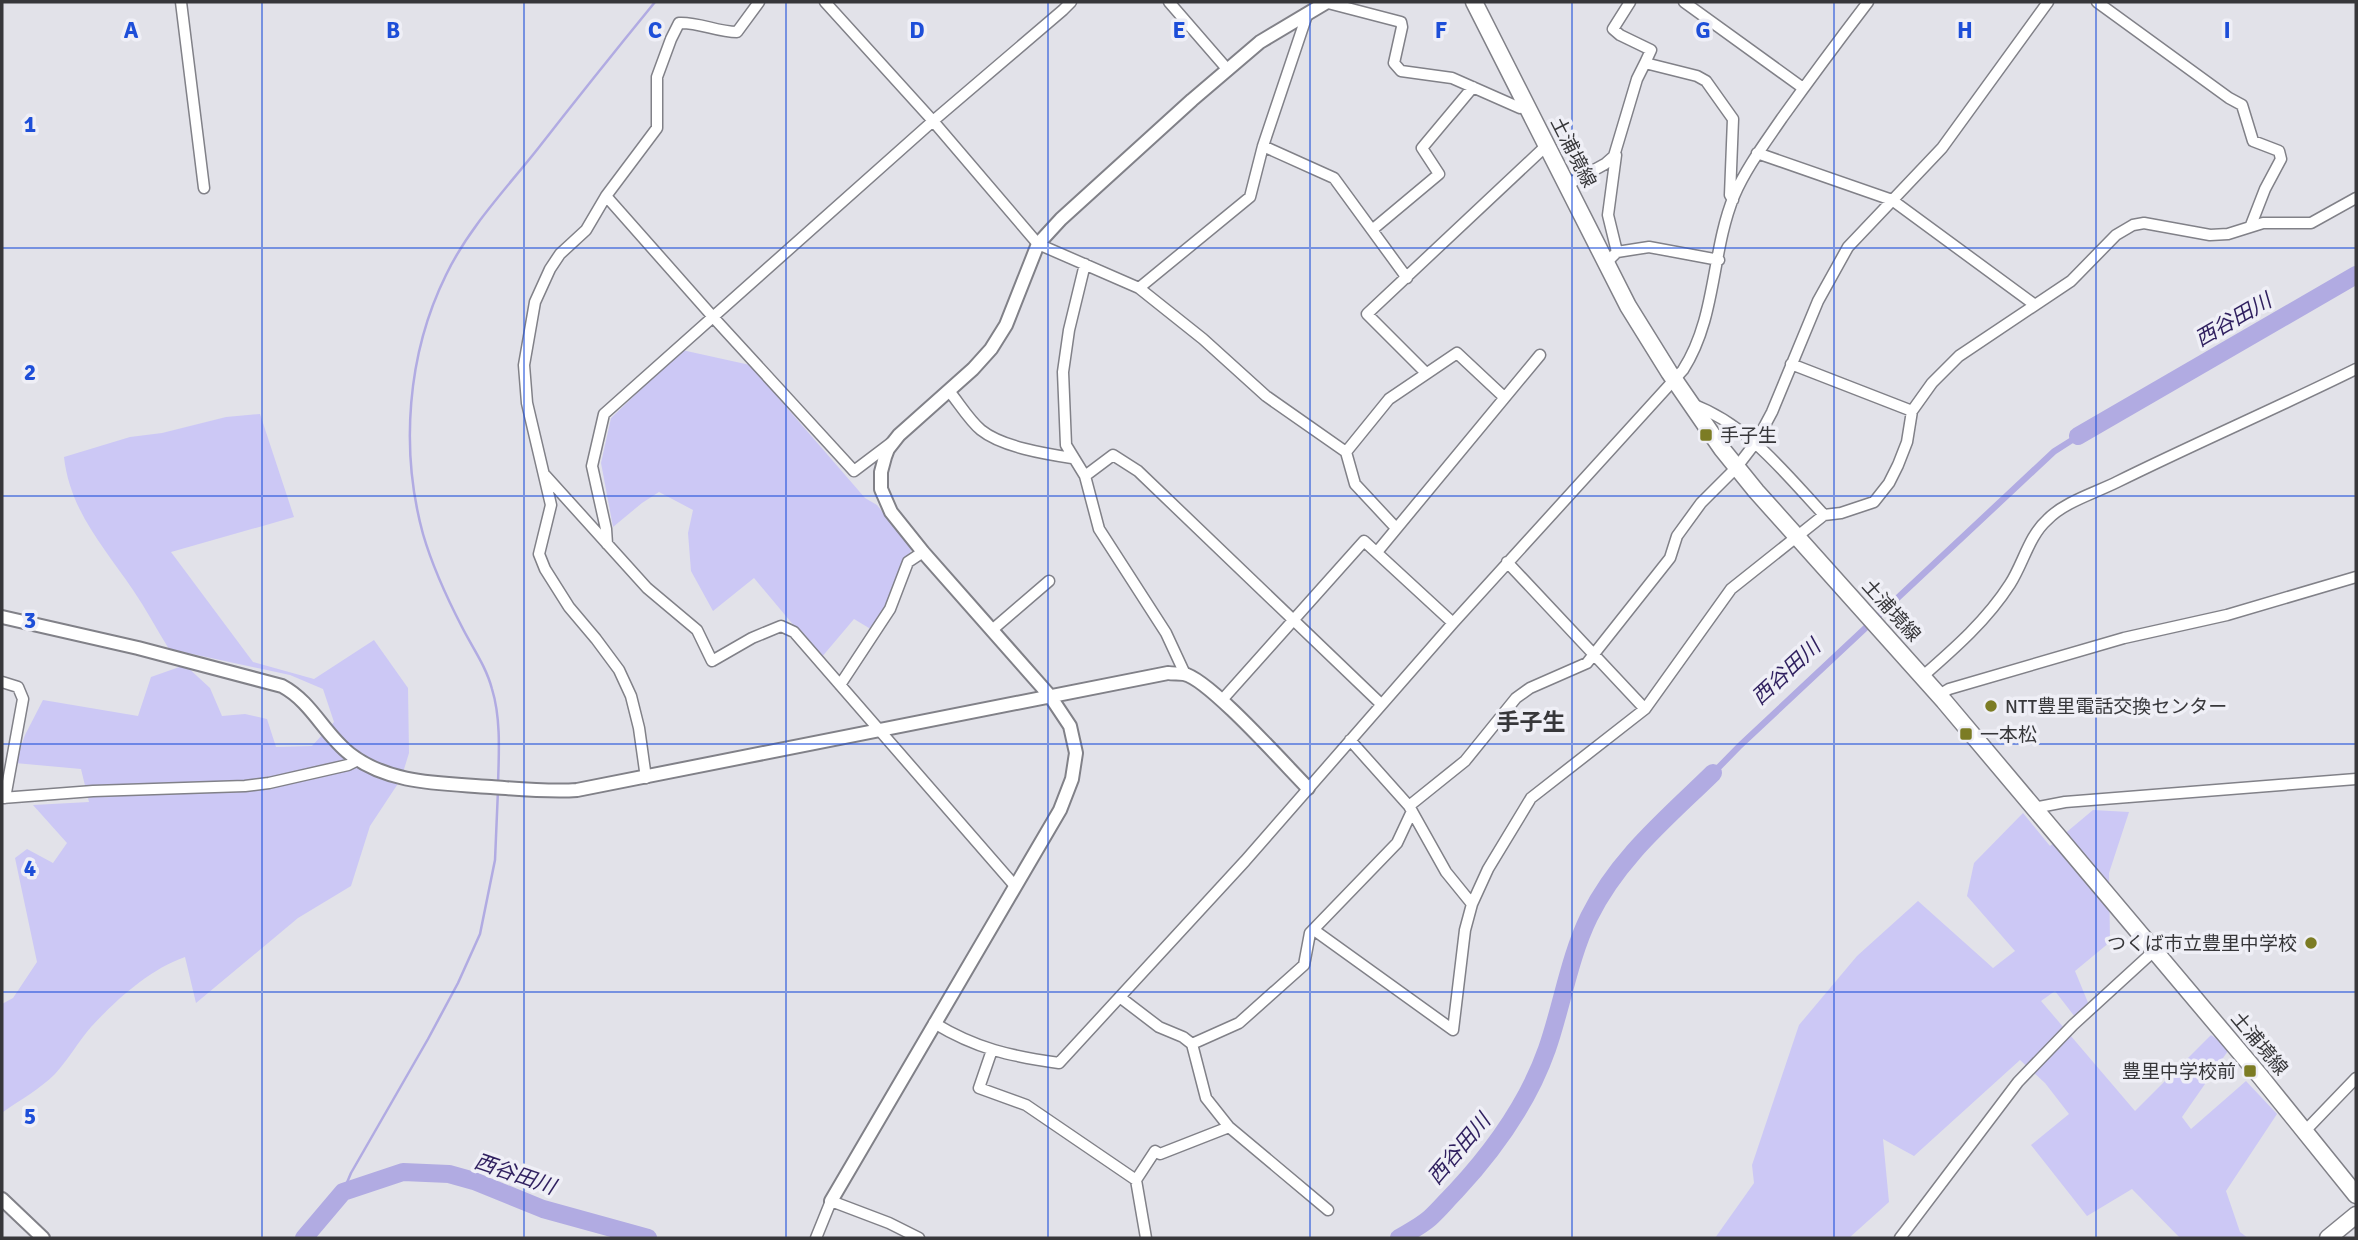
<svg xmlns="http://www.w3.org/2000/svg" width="2358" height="1240" font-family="Signika,'Noto Sans JP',sans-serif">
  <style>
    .green { fill: #ccc8f5 }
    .water { fill: #b1abe2 }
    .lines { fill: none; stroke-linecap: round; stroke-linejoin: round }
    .stream { stroke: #b1abe2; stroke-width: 2.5 }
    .river { stroke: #b1abe2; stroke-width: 18 }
    .minor-casing { stroke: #818188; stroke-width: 13 }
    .tertiary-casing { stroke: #818188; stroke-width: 16 }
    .primary-casing { stroke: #818188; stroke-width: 19 }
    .minor { stroke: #fff; stroke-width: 10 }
    .tertiary { stroke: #fff; stroke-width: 12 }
    .primary { stroke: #fff; stroke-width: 16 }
    .grid { fill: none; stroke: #1d4ed8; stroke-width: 2; stroke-opacity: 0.55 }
    .poi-dot { fill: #7c7c24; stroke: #efeff6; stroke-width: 2.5 }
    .labels { text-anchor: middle; stroke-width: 7; stroke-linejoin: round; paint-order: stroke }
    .street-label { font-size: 19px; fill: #37373a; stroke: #efeff6 }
    .poi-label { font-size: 19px; fill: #37373a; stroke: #efeff6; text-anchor: start }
    .water-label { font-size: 21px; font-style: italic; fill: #2f1f5f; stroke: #efeff6 }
    .quarter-label { font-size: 23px; font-weight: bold; fill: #37373a; stroke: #efeff6 }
    .grid-label { font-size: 23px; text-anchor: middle; font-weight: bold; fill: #1d4ed8; stroke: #efeff6; stroke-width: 7; stroke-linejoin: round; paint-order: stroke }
  </style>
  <rect width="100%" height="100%" fill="#e2e2e9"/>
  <path class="green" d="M682,350L750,365L865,498L877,505L911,549L908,562L874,631L854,619L821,658L754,578L713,611L691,571L688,533L693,510L659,492L642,503L613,527L601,463L611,418Z
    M260,414L294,517L171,552L253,662L314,679L374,640L408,688L409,753L401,779L370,826L351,886L298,918L196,1003L185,957C150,969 116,1000 91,1027C78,1042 68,1060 55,1074C40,1089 20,1100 3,1112L2,1004L13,998L37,962L15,858L27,849L53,863L67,843L33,805L89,802L81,769L15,763L25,735L43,700L138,716L151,677L185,665L210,688L222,716L245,714L267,719L276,747L312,746L334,722L323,689L290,675L169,649C157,630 146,609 133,590C104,547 70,511 64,457L130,437L162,433L226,417Z
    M2093,810L2129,812L2109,873L2110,942L2075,971L2089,1005L2075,1017L2055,991L2041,1001L2135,1111L2211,1035L2230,1048L2182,1117L2191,1129L2246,1081L2277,1114L2226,1191L2240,1232L2248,1238H2180L2132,1189L2087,1216L2031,1145L2069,1114L2045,1083L2020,1060L1914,1156L1883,1139L1889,1202L1849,1238H1715L1754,1183L1752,1165L1799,1025L1857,956L1918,901L1993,968L2015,951L1967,896L1974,863L2023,813L2050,846Z"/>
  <path class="water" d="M2095,422L2098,427L2056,454L1742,748L1699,792L1695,787L1738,743L2052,449Z"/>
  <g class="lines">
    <path class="stream" d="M498,784C499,753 501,718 492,689C486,666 472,647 462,627C447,598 432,565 423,534C400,450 407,354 446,275C468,229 504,191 536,151C575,101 615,51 655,2
      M343,1192L351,1173L428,1039L458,983L480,934L495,860L498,790"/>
    <path class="river" d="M2078,436L2356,275
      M304,1238L343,1192L403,1172L449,1174L474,1181L543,1209L648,1238
      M1399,1238C1409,1232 1421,1226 1430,1218C1439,1210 1447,1200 1456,1191C1495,1149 1528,1103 1547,1049C1562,1006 1569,958 1589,917C1618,858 1667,818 1713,773"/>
    <defs>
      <path id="minor" d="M181,2L204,188
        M825,2L933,121L1038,244L1139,288L1203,339L1266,396L1346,452L1355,484L1396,528
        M1169,2L1228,70
        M1324,2L1401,22L1402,27L1394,63L1401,71L1452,78L1520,108L1527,105
        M1630,2L1613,29L1620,35L1651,50L1645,63L1697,76L1706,81L1733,119L1730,195L1733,200
        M1684,2L1803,88
        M2097,2L2229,98L2242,105L2253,141L2279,151L2281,159L2265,189L2251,225
        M1263,146L1334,178L1407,278
        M1757,153L1892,200L2035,305
        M1567,185L1605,164L1614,156L1637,79L1645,63
        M606,196L713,317L854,471L891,443
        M1372,230L1439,174L1422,148L1473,87
        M1617,252L1649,247L1719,260
        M1606,263L1617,252L1608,215L1616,155
        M1085,264L1069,330L1063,372L1066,445L1085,476L1099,529L1166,633L1185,674
        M1139,288L1250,197L1263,146L1307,15
        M1791,364L1912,411
        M1426,373L1367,314L1547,145
        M949,391C959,403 969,420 981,430C1002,447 1046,454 1072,458
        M1692,404C1748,425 1784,472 1824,515
        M1346,452L1389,399L1457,353L1504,397
        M545,475L647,588L697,630L712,661L752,638L781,626L794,632L1015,886
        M1085,476L1113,455L1138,471L1381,704
        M607,544L606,529L592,466L604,414L933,121L1063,10L1071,2
        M1377,552L1540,355
        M1507,562L1645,709
        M992,630L1049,581
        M1923,676C1955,648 1987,620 2010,584C2023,564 2029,536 2047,520C2064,502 2095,493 2117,482C2196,443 2277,408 2356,369
        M2,682L18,687L23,699L5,798
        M840,685L890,609L908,562L923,552
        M1939,695L1949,689L2124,638L2227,615L2356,577
        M1222,700L1364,541L1453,623
        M1350,740L1409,806L1446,872L1472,904
        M646,778L639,728L631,696L619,670L596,639L569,607L545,569L539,554L551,505L527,403L524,365L535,302L550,269L560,254L586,230L606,196L657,128V77L671,39L679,23C699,22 717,32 737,32L759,2
        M2,798L93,791L245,786L269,783L348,765L358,760
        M1409,806L1465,761L1516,698L1530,688L1587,663L1594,654L1670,558L1677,536L1701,503L1736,468L1756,442L1772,412L1818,301L1848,247L1942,148L2048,2
        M2035,810L2039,807L2065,802L2356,779
        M1314,930L1453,1030L1465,930L1472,904L1488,869L1531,798L1645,709L1731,589L1824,515L1841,513L1874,502L1889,483L1898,465L1907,442L1912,411L1932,383L1959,356L2071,281L2116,235L2133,225L2144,223L2210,235L2228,234L2263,223H2311L2356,198
        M1121,998L1159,1027L1183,1037L1192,1044L1206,1098L1229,1127L1328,1210
        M934,1023C977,1049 1010,1056 1059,1063L1245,861L1453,623L1683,370C1717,317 1711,252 1734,196C1746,168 1765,143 1782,118C1810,79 1839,40 1868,2
        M1192,1044L1239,1023L1304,965L1310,933L1397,843L1412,811
        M992,1050L979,1088L1026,1105L1136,1180
        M2305,1131L2356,1078
        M816,1238L831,1201L889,1223L919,1238
        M1146,1238L1136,1180L1155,1151L1160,1154L1229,1127
        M1900,1238L2018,1082L2073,1025L2155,950"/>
      <path id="tertiary" d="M2,617L138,648L282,686C312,702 324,734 350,754C390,785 443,783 491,787C520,789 548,792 577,790L1168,673C1173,674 1179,673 1184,674C1209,679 1286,766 1308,788
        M2,1199L43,1238
        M831,1201L1060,810L1072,779L1076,753L1070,726L1050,696L923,552L891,512L881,489V472L885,457L888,449L899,435L973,369L991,349L1006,325L1038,244L1061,219L1192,100L1260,42L1327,2"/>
      <path id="primary" d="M1474,2L1628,306L1669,372L1722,449L1756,491L1944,701L2260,1076L2356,1195
        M2328,1238L2356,1215"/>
    </defs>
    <use href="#minor" class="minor-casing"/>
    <use href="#tertiary" class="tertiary-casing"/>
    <use href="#primary" class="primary-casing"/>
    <use href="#minor" class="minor"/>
    <use href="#tertiary" class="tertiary"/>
    <use href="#primary" class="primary"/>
  </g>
  <path class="grid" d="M262,2V1238M524,2V1238M786,2V1238M1048,2V1238M1310,2V1238M1572,2V1238M1834,2V1238M2096,2V1238M2,248H2356M2,496H2356M2,744H2356M2,992H2356"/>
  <g class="poi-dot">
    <rect x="1699" y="428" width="14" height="14" rx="3.5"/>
    <circle cx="1991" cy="706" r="7"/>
    <rect x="1959" y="727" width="14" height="14" rx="3.5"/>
    <circle cx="2311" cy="943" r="7"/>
    <rect x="2243" y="1064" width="14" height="14" rx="3.5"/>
  </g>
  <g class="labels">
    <g class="street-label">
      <text transform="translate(1574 152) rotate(63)" y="7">土浦境線</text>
      <text transform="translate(1892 610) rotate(48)" y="7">土浦境線</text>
      <text transform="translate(2260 1043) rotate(50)" y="7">土浦境線</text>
    </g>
    <g class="poi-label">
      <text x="1720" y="442">手子生</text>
      <text x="2005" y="713">NTT豊里電話交換センター</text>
      <text x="1980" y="741">一本松</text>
      <text x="2297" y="950" text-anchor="end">つくば市立豊里中学校</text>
      <text x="2236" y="1078" text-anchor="end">豊里中学校前</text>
    </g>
    <g class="water-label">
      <text transform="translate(2233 320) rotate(-30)" y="7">西谷田川</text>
      <text transform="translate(1786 672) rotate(-43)" y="7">西谷田川</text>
      <text transform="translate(1459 1149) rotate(-50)" y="7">西谷田川</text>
      <text transform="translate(515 1174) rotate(19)" y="7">西谷田川</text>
    </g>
    <g class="quarter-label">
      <text x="1531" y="730">手子生</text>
    </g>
  </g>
  <g class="grid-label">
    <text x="131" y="38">A</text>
    <text x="393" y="38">B</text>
    <text x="655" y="38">C</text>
    <text x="917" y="38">D</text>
    <text x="1179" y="38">E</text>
    <text x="1441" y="38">F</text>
    <text x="1703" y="38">G</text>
    <text x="1965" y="38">H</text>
    <text x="2227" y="38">I</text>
    <text x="30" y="132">1</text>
    <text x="30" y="380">2</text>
    <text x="30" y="628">3</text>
    <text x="30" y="876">4</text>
    <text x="30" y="1124">5</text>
  </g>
  <rect width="2358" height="1240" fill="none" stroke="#37373a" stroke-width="7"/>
</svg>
